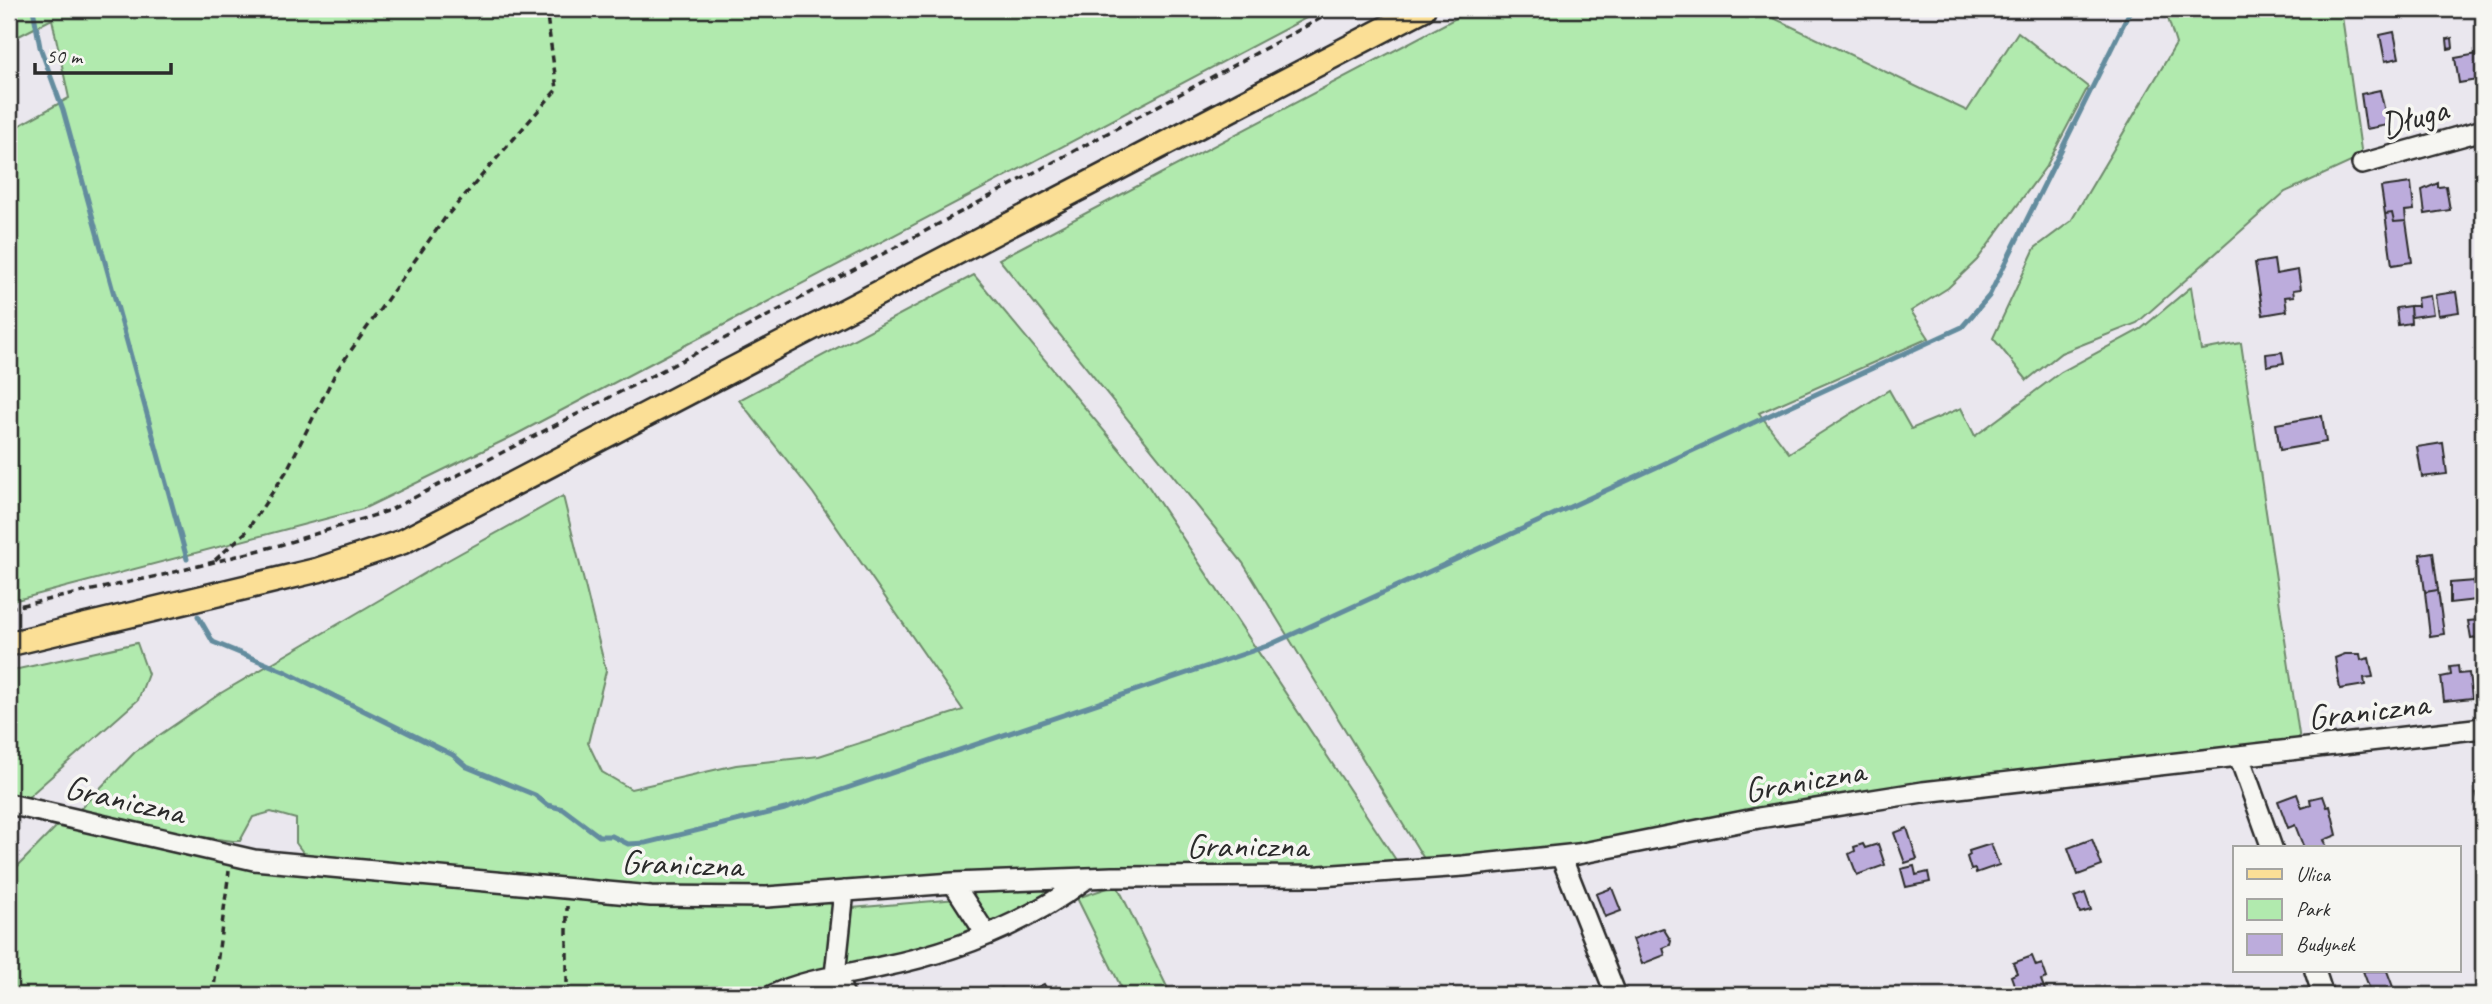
<svg xmlns="http://www.w3.org/2000/svg" width="2492" height="1004" font-family="Caveat,sans-serif">
  <style>
    .green { fill: #b1eaae; stroke: #6e8a6c; stroke-width: 2 }
    .lines { fill: none; stroke-linecap: round; stroke-linejoin: round }
    .stream { stroke: #638c9e; stroke-width: 5 }
    .building { fill: #bcacdc; stroke: #2b2b2b; stroke-width: 2 }
    .minor-casing { stroke: #2b2b2b; stroke-width: 24 }
    .major-casing { stroke: #2b2b2b; stroke-width: 28 }
    .path { stroke: #2b2b2b; stroke-width: 3.5; stroke-dasharray: 7 5; stroke-linecap: butt }
    .minor { stroke: #f6f6f2; stroke-width: 19 }
    .major { stroke: #fbdf96; stroke-width: 23 }
    .labels { text-anchor: middle; stroke-width: 7; stroke-linejoin: round; paint-order: stroke }
    .street-label { font-size: 35px; fill: #2b2b2b; stroke: #f6f6f2 }
  </style>
  <rect width="100%" height="100%" fill="#eae7ee"/>
  <filter id="ink" filterUnits="userSpaceOnUse"><feTurbulence type="fractalNoise" baseFrequency=".0143" numOctaves="2"/><feDisplacementMap in="SourceGraphic" scale="14" xChannelSelector="R" yChannelSelector="G"/><feConvolveMatrix kernelMatrix="1 2 1 2 8 2 1 2 1" color-interpolation-filters="sRGB"/></filter>
  <g filter="url(#ink)">
    <path class="green" d="M9,9H1323L515,435L363,509L9,602V131L69,98L52,19L9,41Z
      M1473,9H1755L1967,111L2018,32L2088,87L2047,165L1977,260L1948,288L1911,311L1929,338L1759,413L1789,453L1889,390L1911,429L1961,408L1975,436L2061,372L2141,329L2191,287L2201,350L2241,343L2300,741L1913,783L1565,848L1426,862L1243,563L999,259Z
      M2165,9H2341L2362,157L2285,192L2137,323L2061,353L2027,380L1993,338L2035,248L2071,221L2176,44Z
      M974,275L1141,475L1400,866L845,887L713,889L588,884L305,855L296,843V819L271,812L253,817L240,841H233L141,829L79,810L135,752L221,693L432,569L563,496L606,671L588,743L602,772L631,789L736,765L819,756L963,710L813,493L739,400Z
      M137,643L148,674L138,700L26,799L9,795V671Z
      M59,824L321,873L833,899L832,967L762,995H9V875Z
      M1117,885L1171,995H1125L1077,898Z
      M960,886H1056L1058,894L990,924Z
      M957,899L978,931L942,946L843,966L852,908Z"/>
    <g class="lines">
      <path class="stream" d="M33,9L40,47L63,110L187,559
        M198,616L213,642L286,672L453,755L467,767L535,795L547,805L563,809L599,836H612L628,844L646,843L785,809L1267,646L1962,327L1989,296L2131,9"/>
    </g>
    <path class="building" d="M2428,9H2442L2443,12L2428,14Z
      M2394,32L2399,58L2385,61L2380,35Z
      M2452,38L2453,48L2448,49L2447,39Z
      M2483,53V79L2459,83L2455,58Z
      M2380,90L2388,125L2366,129L2361,94Z
      M2411,183L2414,210L2405,211L2406,221L2394,222L2392,213L2385,214L2381,187Z
      M2438,183V187L2446,186L2450,210L2425,214L2422,190Z
      M2392,213L2394,222L2406,221L2412,262L2392,265L2385,214Z
      M2274,260L2276,274L2298,270L2301,289L2293,290L2294,296L2285,297L2287,311L2263,315L2255,263Z
      M2456,292L2459,312L2438,315L2435,295Z
      M2430,296L2433,314L2411,317L2410,306H2418L2417,298Z
      M2410,306L2411,323L2398,325L2396,308Z
      M2282,352L2284,363L2267,366L2266,354Z
      M2322,416L2326,442L2280,450L2276,424Z
      M2443,443L2447,474L2422,477L2417,447Z
      M2433,552L2438,590L2425,592L2420,554Z
      M2474,581L2476,600L2450,603V583Z
      M2438,590L2444,634L2430,636L2425,592Z
      M2479,620L2481,637L2471,639L2468,621Z
      M2345,654H2360L2361,660L2369,658L2373,677L2364,678L2365,685L2340,689L2335,658Z
      M2458,666L2459,674L2469,673L2472,698L2444,701L2441,677L2451,675L2450,667Z
      M2483,791V813L2476,793Z
      M2297,794L2302,808L2311,805L2310,799L2323,796L2327,807L2330,806L2337,835L2324,840L2327,848H2304L2295,825L2288,828L2278,801Z
      M1907,828L1917,859L1905,863L1894,833Z
      M2092,839L2102,866L2078,875L2068,848Z
      M1863,844L1865,848L1878,844L1885,865L1857,875L1849,854L1855,851L1854,847Z
      M1991,844L1999,865L1976,873L1975,869L1971,870L1967,857L1970,855L1969,851Z
      M1914,866L1916,875L1928,872L1930,882L1906,887L1901,869Z
      M1612,888L1621,911L1605,917L1596,894Z
      M2085,893L2091,910L2080,913L2074,897Z
      M1663,928L1671,941L1670,945L1663,948L1665,955L1642,964L1633,939Z
      M2032,956L2036,966L2042,964L2047,978L2041,980L2045,990L2026,995L2023,987L2016,990L2011,976L2017,973L2013,963Z
      M2363,971H2387L2396,995H2372Z
      M1044,984L1048,991L1056,986L1061,995H1033L1031,990Z
      M1002,988L1011,995H986Z"/>
    <g class="lines">
      <defs>
        <path id="minor" d="M2362,164L2483,130
          M2239,756L2272,848
          M9,804L254,860L651,896L767,897L953,883L1112,877L1320,876L1463,866L1578,854L1759,818L1923,792L2483,728
          M1561,856L1616,995
          M953,883L986,934
          M2315,971L2323,995
          M773,995C806,979 846,975 881,967C954,952 1026,924 1086,879
          M844,995L835,975L844,891"/>
        <path id="major" d="M9,644L318,570L402,542L1423,9"/>
      </defs>
      <use href="#minor" class="minor-casing"/>
      <use href="#major" class="major-casing"/>
      <path class="path" d="M215,560L246,532L286,472L337,370L445,218L557,89L546,9
        M9,608L167,574L280,545L388,511L747,327L1338,9
        M213,995L229,871
        M567,995V906"/>
      <use href="#minor" class="minor"/>
      <use href="#major" class="major"/>
    </g>
  </g>
  <g class="labels">
    <g class="street-label">
      <text transform="translate(2414 117) rotate(-16)" y="12">Długa</text>
      <text transform="translate(2368 710) rotate(-7)" y="12">Graniczna</text>
      <text transform="translate(1804 780) rotate(-10)" y="12">Graniczna</text>
      <text transform="translate(125 799) rotate(13)" y="12">Graniczna</text>
      <text x="1247" y="857">Graniczna</text>
      <text transform="translate(682 863) rotate(2)" y="12">Graniczna</text>
    </g>
  </g>
  <rect width="2492" height="1004" fill="none" stroke="#f6f6f2" stroke-width="35"/>
  <rect x="18" y="18" width="2457" height="969" fill="none" stroke="#2b2b2b" stroke-width="2.5" filter="url(#ink)"/>
  <rect x="2233" y="846" width="228" height="126" fill="#f6f6f2" stroke="#a5a5a2" stroke-width="2"/>
  <rect x="2247" y="869" width="35" height="10" fill="#fbdf96" stroke="#a5a5a2" stroke-width="2"/>
  <text x="2296" y="881" font-size="21" fill="#2b2b2b">Ulica</text>
  <rect x="2247" y="899" width="35" height="21" fill="#b1eaae" stroke="#a5a5a2" stroke-width="2"/>
  <text x="2296" y="916" font-size="21" fill="#2b2b2b">Park</text>
  <rect x="2247" y="934" width="35" height="21" fill="#bcacdc" stroke="#a5a5a2" stroke-width="2"/>
  <text x="2296" y="951" font-size="21" fill="#2b2b2b">Budynek</text>
  <path d="M35 63v10h136v-10" fill="none" stroke="#2b2b2b" stroke-width="3.5"/>
  <text x="46" y="63" font-size="21" fill="#2b2b2b" stroke="#f6f6f2" stroke-width="5" paint-order="stroke">50 m</text>
</svg>
